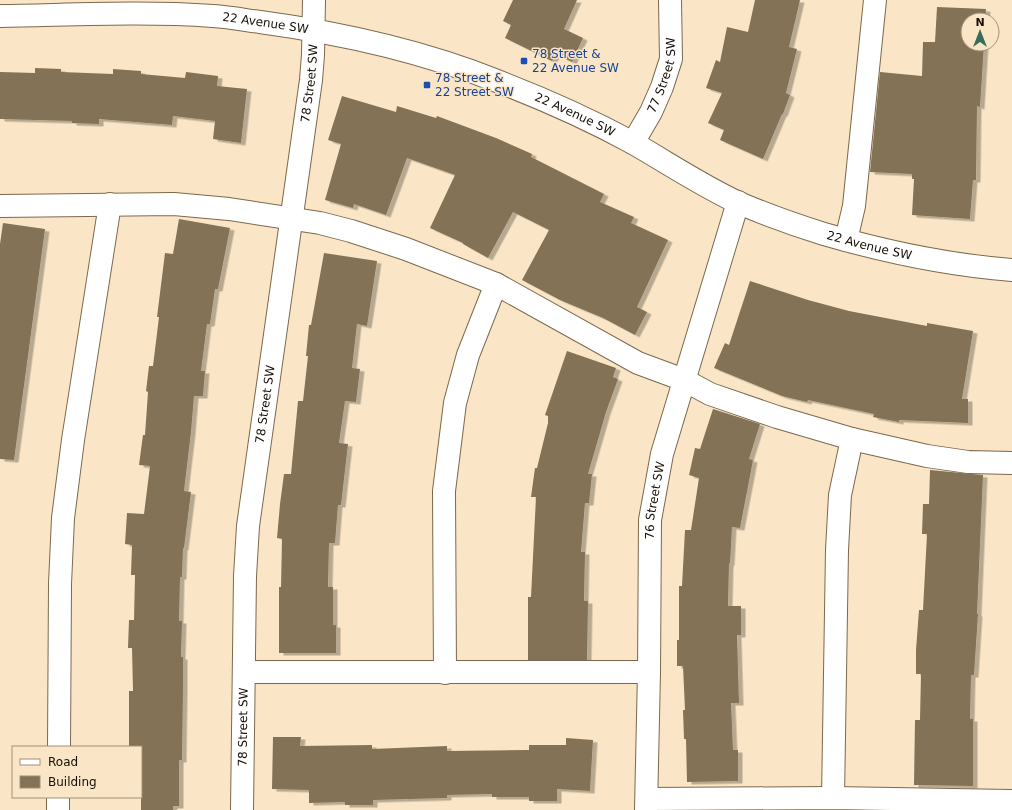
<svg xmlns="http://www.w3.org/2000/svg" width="1012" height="810" font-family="'DejaVu Sans',sans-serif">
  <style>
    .building { fill: #847256; filter: url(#shadow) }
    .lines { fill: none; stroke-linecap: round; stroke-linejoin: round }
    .minor-casing { stroke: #7b694d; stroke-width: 24 }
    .minor { stroke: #fff; stroke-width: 22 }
    .transit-dot { fill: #1a4fb4; stroke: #fae6c6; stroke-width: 1.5 }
    .labels { text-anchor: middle; stroke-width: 3; stroke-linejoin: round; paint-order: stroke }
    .street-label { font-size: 12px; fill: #140e04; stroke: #fae6c6 }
    .transit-label { font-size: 12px; fill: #164399; stroke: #fae6c6; text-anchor: start }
  </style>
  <defs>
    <filter id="shadow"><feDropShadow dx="4.5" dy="2.5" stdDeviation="0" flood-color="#0004"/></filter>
  </defs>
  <rect width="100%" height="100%" fill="#fae6c6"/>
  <path class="building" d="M513,0H577L564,29L583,38L572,62L556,54L552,61L505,38L511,25L503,21Z
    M755,0H800L789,47L797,49L786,93L790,95L783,114H782L763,159L720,140L724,130L708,123L722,93L706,88L716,60L720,62L727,27L748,32Z
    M937,7L986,9L985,20H968V44H984L980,107L977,106L976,180H973L970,219L912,215L914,179H912V174L870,172L880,72L922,76L923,42H935Z
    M35,68L61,69V72L113,74V69L141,71V74L185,78L186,72L218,76L217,86L247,89L241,143L213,139L215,121L173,116L172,125L99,119V124L72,123V121L0,119V72L35,73Z
    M342,96L396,112L397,106L436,118L437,116L496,138L532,154L531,157L604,194L600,202L634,217L631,223L668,240L637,307L647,312L635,335L603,318L560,300L522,280L549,230L513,212L488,258L463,244V243L430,228L455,175L407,158L386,215L354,204L353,208L325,200L341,144L328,140Z
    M179,219L230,228L218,289H215L210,324H207L201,371H205L203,396H194L191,432L184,491L191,492L184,548H183L182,577H180L179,621H182L181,657H183V688L182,760H179V806H173V810H141V747H129V691H133L132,648H128L129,620H134L135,575H131L132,545L125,544L127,513L144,514L150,466L139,465L143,435H145L148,392L146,391L149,366H153L159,317H157L165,253L173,254Z
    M3,223L45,229L14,460L0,459V244Z
    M324,253L377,261L367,326L357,324L352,368L360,369L356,402L345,401L339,443L348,444L341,505H338L335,543H329L328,587H333V625H336V653H279V587H281L282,539L277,538L280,504L284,474H291L298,401H303L308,356H306L309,325H311Z
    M750,281L808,300L849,311L927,326V323L973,331L962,399H968V423L899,420V422L873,417L874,414L808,400L807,402L782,396L714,368L725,343L729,345Z
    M567,351L616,368L613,377L618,379L606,412L588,474H592L589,503H585L581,552H585L584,601H588L587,660H528V597H531L536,497H531L535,468H537L548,423V416L545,415Z
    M713,409L760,424L749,459L753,460L740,528L732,527L730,564L729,563L728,606H741V635H737L739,703H731L733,750H738V781L687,782L686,739H684L683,710H685L683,666H677V640H679V586H682L685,530H691L699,478L689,475L695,448L700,449Z
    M930,470L983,475L977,614H978L974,675H971L970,719H973V786L914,785L915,720H920L921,674H916V650L919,610H923L927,534H922L923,504H929Z
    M273,737H301L300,746L372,745V749L447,746V751L529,750V745H566V738L593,740L590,791L557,789V801H529V797H492V794L447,795V798L373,800V805H345V802L309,803V790L272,789Z"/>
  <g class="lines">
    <defs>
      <g id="minor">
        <path id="s1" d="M0,16C71,15 142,11 213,16C229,17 245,20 260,22C341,33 422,51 497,81C544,99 589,119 633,143C668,163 702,186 739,203C767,215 795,225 824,234C886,252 948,265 1012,270"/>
        <path id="s2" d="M633,143L651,112L662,87L671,59L670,1"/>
        <path d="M0,206L174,204L229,209L320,223L351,231L406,249L496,284L638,363L684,380L710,394L777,417L852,439L927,456L968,462L1012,463"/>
        <path d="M846,240L854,206L875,0"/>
        <path d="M244,672H649"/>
        <path d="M445,673L444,491L455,403L468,355L496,284"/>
        <path d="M59,747L60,584L63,518L73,440L110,204"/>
        <path d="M833,798L837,550L840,495L852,439"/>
        <path d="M647,799L833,798L1012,801"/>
        <path d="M58,810V797"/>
        <path id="s3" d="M242,810L245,576L248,526L311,80L313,55L314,0"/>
        <path id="s4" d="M646,810L649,672L650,520L662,454L738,202"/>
      </g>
    </defs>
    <use href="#minor" class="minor-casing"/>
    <use href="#minor" class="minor"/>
  </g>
  <g class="transit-dot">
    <rect x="520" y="57" width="8" height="8" rx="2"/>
    <rect x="423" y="81" width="8" height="8" rx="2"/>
  </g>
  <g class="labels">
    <g class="street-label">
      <text dy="4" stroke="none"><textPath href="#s1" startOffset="266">22 Avenue SW</textPath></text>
      <text dy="4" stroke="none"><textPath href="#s2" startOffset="75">77 Street SW</textPath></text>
      <text dy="4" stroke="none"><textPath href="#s3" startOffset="731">78 Street SW</textPath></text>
      <text dy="4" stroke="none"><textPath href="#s1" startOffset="590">22 Avenue SW</textPath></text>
      <text dy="4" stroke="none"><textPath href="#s1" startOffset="914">22 Avenue SW</textPath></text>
      <text dy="4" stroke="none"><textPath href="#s3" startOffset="407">78 Street SW</textPath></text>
      <text dy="4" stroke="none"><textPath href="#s4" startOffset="310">76 Street SW</textPath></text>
      <text dy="4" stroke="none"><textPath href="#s3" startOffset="83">78 Street SW</textPath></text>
    </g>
    <g class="transit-label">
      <text x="532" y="58">78 Street &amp;<tspan x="532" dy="14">22 Avenue SW</tspan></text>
      <text x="435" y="82">78 Street &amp;<tspan x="435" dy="14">22 Street SW</tspan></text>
    </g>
  </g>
  <rect x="12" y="746" width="130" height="52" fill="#fae6c6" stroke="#9e9078"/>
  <rect x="20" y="759" width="20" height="6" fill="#ffffff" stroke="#9e9078"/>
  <text x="48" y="766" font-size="12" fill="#140e04">Road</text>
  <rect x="20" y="776" width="20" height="12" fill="#847256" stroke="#9e9078"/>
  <text x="48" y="786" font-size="12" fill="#140e04">Building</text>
  <g transform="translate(980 32)"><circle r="19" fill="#fae6c6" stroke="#9e9078"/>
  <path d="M0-3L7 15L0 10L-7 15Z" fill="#346f59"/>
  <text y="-6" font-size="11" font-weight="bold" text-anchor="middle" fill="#140e04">N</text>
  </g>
</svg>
